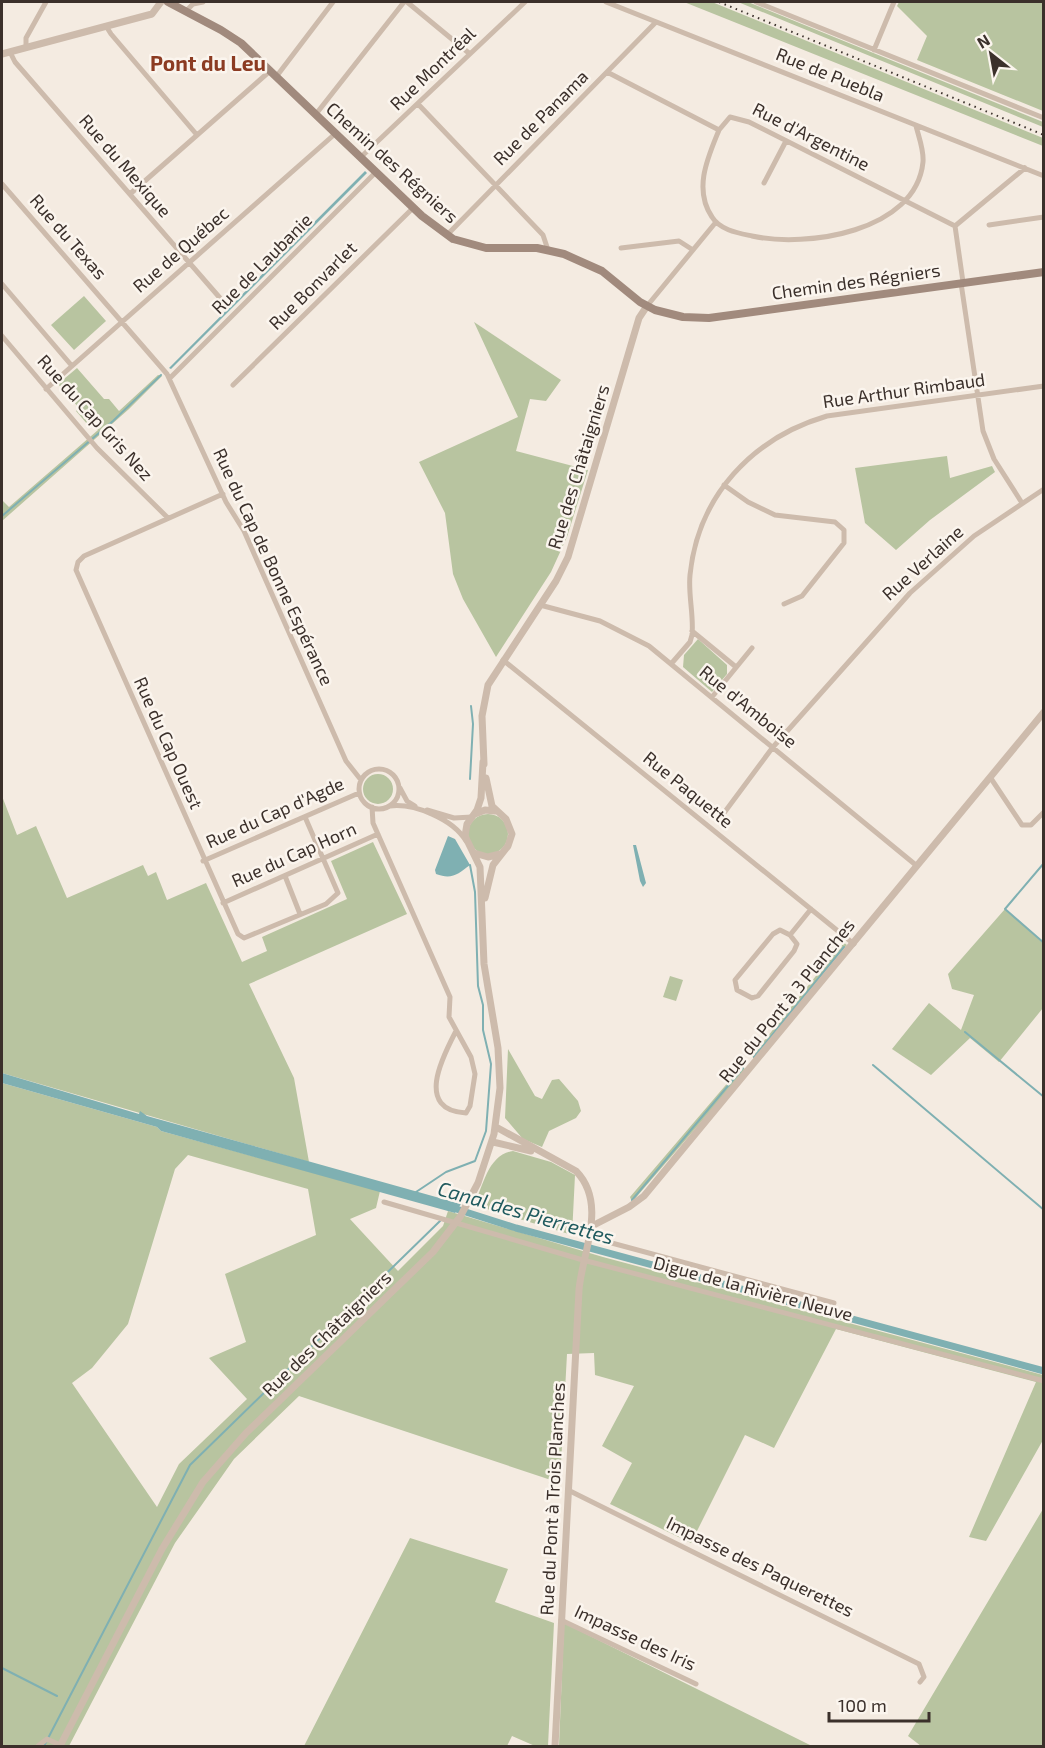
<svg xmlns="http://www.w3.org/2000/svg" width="1045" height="1748" font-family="'Exo 2',sans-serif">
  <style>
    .green { fill: #b8c4a0; fill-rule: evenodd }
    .water { fill: #7fb0b2 }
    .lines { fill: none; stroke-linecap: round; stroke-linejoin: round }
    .stream { stroke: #7fb0b2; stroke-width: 2 }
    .canal { stroke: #7fb0b2; stroke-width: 7 }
    .minor { stroke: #cdbbac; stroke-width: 5 }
    .tertiary { stroke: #cdbbac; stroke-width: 7 }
    .secondary { stroke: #a18a7d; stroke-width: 8 }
    .rail { stroke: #3b302b; stroke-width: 2; stroke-dasharray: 1.5 4.5; stroke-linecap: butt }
    .labels { text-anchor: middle; stroke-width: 5; stroke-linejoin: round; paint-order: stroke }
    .street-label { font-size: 18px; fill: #3b302b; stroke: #fbf5ee }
    .water-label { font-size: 20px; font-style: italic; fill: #1f5a5e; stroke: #fbf5ee }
    .quarter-label { font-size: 21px; font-weight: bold; fill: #8c3b22; stroke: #fbf5ee }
  </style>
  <rect width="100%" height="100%" fill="#f4ebe1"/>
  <path class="green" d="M684,2H712L1043,138V146Z
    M738,2H748L1043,122V127Z
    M899,2H1043V111L917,60L927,36L897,6Z
    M84,296L106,321L74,350L51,325Z
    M474,322L561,380L546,401L530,399L516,451L588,470L567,537L551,572L496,657L463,599L453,574L445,513L419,462L518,417Z
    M77,368L104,399H109L119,411L106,423L158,375L162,376L129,409L2,521V500L9,507L98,430L92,423L88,425L76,411L79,408L58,384Z
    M947,456L950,478L992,466L995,472L930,520L896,550L865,523L855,468Z
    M698,639L727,665V674L712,692L683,667L684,655Z
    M363 789a15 15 0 1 1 30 0a15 15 0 1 1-30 0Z
    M2,796L17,835L36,826L67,898L143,865L148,876L156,872L167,900L206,883L242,962L267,951L262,937L347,899L331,861L373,842L407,914L249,984L294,1078L309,1162L2,1073Z
    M468 834a20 20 0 1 1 40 0a20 20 0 1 1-40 0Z
    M1005,909L1043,943V1008L999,1062L970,1038L931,1075L892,1049L929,1003L961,1030L974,995L952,989L948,974Z
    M843,942L847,945L754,1059L752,1056Z
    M670,976L683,980L676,1001L663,997Z
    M508,1049L535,1096L542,1099L552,1080L559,1079L578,1101L581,1111L576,1118L549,1131L542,1147L523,1139L505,1118Z
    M742,1066L746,1070L632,1202L630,1197Z
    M2,1083L157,1127L161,1131L380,1191L376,1208L350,1219L398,1271L443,1226L448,1211L603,1257L1043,1375V1440L986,1541L969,1537L1036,1382L836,1329L774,1448L745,1435L691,1543L610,1504L632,1463L602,1446L634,1386L595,1375L594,1353L567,1354L560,1483L299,1396L234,1459L175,1543L69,1746H2ZM188,1155L308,1189L316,1235L225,1274L246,1342L209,1358L247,1399L179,1464L157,1507L72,1383L92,1368L128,1324L175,1169Z
    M513,1151L551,1162L575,1175L572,1235L474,1205C484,1184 488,1155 513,1151Z
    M1043,1509V1746H921L908,1736Z
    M410,1538L508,1569L495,1602L554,1623L548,1746H535L512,1736L507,1746H304Z
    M564,1623L812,1746H559Z"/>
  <path class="water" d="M365,171L367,173L171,369L169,368Z
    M448,836L455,839L470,865C458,874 452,880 436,874L435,870Z
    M633,845H636L646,883L643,887L640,881Z
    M2,1073L139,1114L140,1111L147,1116L461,1204L455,1213L161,1131L157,1127L2,1083Z"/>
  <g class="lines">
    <path class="stream" d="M2,516L113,421L161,375
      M470,779L473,724L471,706
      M1044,863L1005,909L1044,943
      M965,1032L1044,1097
      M754,1057L844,947
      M873,1065L1044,1210
      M416,1192L446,1172L475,1161L486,1131L491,1064L483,1030V1005L478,986L475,892L470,865
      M632,1200L743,1068
      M2,1668L57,1696
      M44,1746L190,1465L440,1221"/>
    <path class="canal" d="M450,1207L516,1228L1044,1371"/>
    <path class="minor" d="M407,2L470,54
      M606,2L1044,176
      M756,2L1044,118
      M186,11L193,4L203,2
      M106,26L111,34L197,135
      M26,48V38L46,2
      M874,50L894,2
      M10,52L15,62L220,298
      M607,72L719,130L730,117L749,122L955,226
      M276,77L333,2
      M418,104L543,235L548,250
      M316,114L404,2
      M719,130C708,157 693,189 712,217C720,230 738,233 752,236C806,248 916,232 923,162C924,150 919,138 916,126
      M361,157L525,2
      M764,183L786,141
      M2,184L167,374L226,502L244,531L346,761L361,780
      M130,194L270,71
      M989,225L1044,217
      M955,226L1025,168
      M955,226L963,282
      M447,235L656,22
      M621,248L679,241L693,250
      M961,283L983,431L994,459L1022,503
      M2,284L72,366
      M647,306L716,222
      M2,336L97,448L168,518
      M170,378L376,172
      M233,385L413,208
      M46,389L336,133
      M724,485L748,502L775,515L835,522L844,530V543L802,596L784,604
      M223,494L84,556L78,562L76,570L238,934L244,938L326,904L338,893L305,817
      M540,605L600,621L649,646L917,866
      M692,631L736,667
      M503,660L854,944
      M671,664L690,642L692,635C694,615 688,595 690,575C698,496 752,438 827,416L1044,386
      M712,697L752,648
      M359 789a20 20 0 1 1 40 0a20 20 0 1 1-40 0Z
      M990,777L1022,825H1031L1044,812
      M400,788L407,801L415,806
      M390,806C414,803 453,819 466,841
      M372,807L373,823L450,997L449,1017L471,1057L475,1074L470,1106L466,1113C414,1110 443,1056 456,1031
      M427,810L454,818L472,817
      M721,817L773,747L910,593L974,536L1044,489
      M203,861L359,793
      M285,876L300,914
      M223,903L378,834
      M780,930L790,935L797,944L794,951L758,996L752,998L737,990L735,980L773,934Z
      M790,935L811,909
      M384,1202L583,1260L1044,1381
      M590,1234L608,1242L834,1303
      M568,1490L919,1664L924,1677L920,1682
      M561,1620L696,1684
      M38,1746L47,1739L60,1745"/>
    <path class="tertiary" d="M2,54L152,14L161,2
      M484,764L482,716L488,685L556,581L568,557L639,318L647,306
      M475,814L485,810L495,811
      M474,853L488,857L500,854
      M485,898L493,865L508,846L512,834L506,819L492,806L486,778
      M496,1127L576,1171C608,1204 582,1253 579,1290L555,1746
      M493,1142L531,1151
      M592,1226L629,1207L644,1196L1044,712
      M60,1746L162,1549L203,1482L246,1433L433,1252L460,1217L478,1183L494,1134L500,1088L498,1048L484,964L480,867L465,836L467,824L477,810L481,798L483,762"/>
    <path class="secondary" d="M168,2L221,30L241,43L422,216L453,239L486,248H537L564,254L602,271L640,302L655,310L683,317L709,318L1044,272"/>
    <path class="rail" d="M719,2L1044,135"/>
  </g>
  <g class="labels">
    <g class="street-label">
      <text transform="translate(433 69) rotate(-44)" y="6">Rue Montréal</text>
      <text transform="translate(830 75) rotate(22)" y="6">Rue de Puebla</text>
      <text transform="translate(541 118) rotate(-45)" y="6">Rue de Panama</text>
      <text transform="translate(811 137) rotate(27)" y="6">Rue d'Argentine</text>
      <text transform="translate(392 163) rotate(42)" y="6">Chemin des Régniers</text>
      <text transform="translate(125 166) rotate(49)" y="6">Rue du Mexique</text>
      <text transform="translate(68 237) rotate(49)" y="6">Rue du Texas</text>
      <text transform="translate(181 250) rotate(-41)" y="6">Rue de Québec</text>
      <text transform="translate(262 264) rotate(-45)" y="6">Rue de Laubanie</text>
      <text transform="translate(856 282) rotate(-8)" y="6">Chemin des Régniers</text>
      <text transform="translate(313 286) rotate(-45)" y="6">Rue Bonvarlet</text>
      <text transform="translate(904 391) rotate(-8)" y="6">Rue Arthur Rimbaud</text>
      <text transform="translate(95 418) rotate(48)" y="6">Rue du Cap Gris Nez</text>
      <text transform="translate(579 467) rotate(-73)" y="6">Rue des Châtaigniers</text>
      <text transform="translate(923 563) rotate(-42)" y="6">Rue Verlaine</text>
      <text transform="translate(273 567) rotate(65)" y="6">Rue du Cap de Bonne Espérance</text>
      <text transform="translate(748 707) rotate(39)" y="6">Rue d'Amboise</text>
      <text transform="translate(168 743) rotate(66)" y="6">Rue du Cap Ouest</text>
      <text transform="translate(688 790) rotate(39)" y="6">Rue Paquette</text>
      <text transform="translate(275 813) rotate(-24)" y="6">Rue du Cap d'Agde</text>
      <text transform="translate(294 855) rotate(-24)" y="6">Rue du Cap Horn</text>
      <text transform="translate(787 1001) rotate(-51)" y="6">Rue du Pont à 3 Planches</text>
      <text transform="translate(753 1289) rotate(15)" y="6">Digue de la Rivière Neuve</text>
      <text transform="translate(327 1334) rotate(-44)" y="6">Rue des Châtaigniers</text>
      <text transform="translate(553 1499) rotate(-87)" y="6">Rue du Pont à Trois Planches</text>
      <text transform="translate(760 1567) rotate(26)" y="6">Impasse des Paquerettes</text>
      <text transform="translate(635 1638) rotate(25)" y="6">Impasse des Iris</text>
    </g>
    <g class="water-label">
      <text transform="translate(526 1213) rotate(16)" y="7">Canal des Pierrettes</text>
    </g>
    <g class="quarter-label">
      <text x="208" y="71">Pont du Leu</text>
    </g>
  </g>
  <rect width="1045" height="1748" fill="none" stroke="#3b302b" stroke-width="6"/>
  <g transform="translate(991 54) rotate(329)" stroke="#fbf5ee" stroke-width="4.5" paint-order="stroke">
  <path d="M0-4.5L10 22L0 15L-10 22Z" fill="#3b302b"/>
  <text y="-9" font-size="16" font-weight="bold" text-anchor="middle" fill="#3b302b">N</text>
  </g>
  <path d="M829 1712v9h100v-9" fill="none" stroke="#3b302b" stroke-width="3"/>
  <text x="838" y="1712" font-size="18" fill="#3b302b" stroke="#fbf5ee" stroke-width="4.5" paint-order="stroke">100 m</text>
</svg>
